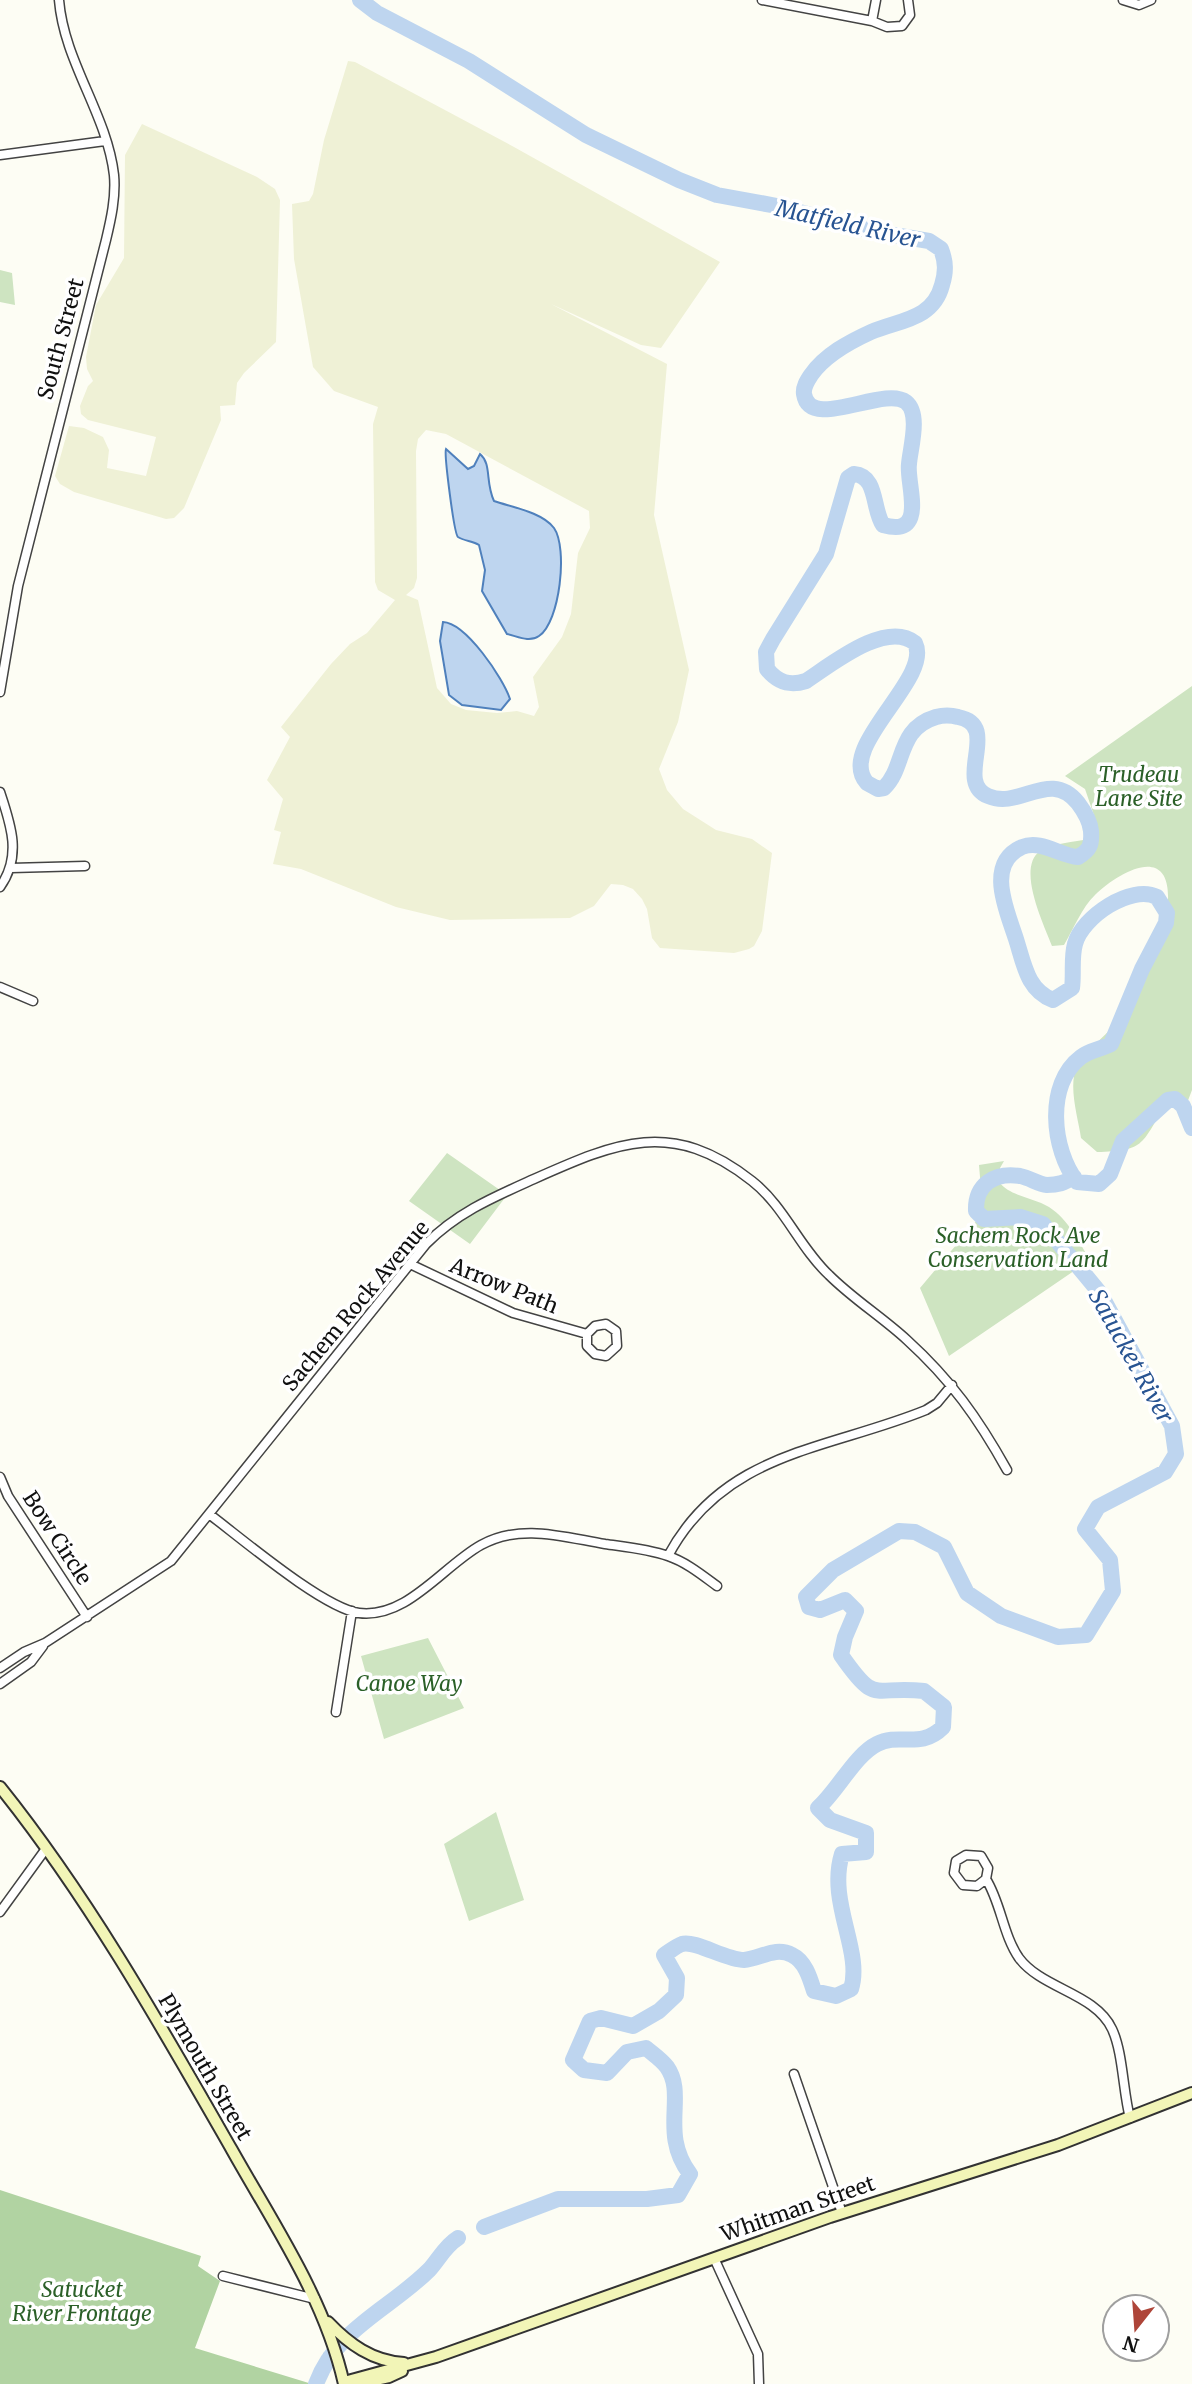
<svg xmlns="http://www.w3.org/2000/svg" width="1192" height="2384" font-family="Merriweather,serif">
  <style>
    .farmland { fill: #eff1d6; fill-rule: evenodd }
    .green { fill: #cee4c1 }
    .forest { fill: #b1d3a2 }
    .water { fill: #bed5ef; stroke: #4f80bc; stroke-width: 2 }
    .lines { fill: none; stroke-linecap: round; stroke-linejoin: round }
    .river { stroke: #bed5ef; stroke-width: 16 }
    .street-casing { stroke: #434343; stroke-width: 11 }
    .secondary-casing { stroke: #323232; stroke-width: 14 }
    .street { stroke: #fff; stroke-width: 8 }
    .secondary { stroke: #f2f5b7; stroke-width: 10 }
    .labels { text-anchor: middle; stroke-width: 7; stroke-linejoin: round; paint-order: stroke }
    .street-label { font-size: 21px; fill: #101010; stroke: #fff }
    .park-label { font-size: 21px; font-style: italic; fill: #2b6028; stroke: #fff }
    .water-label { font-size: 23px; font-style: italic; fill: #285492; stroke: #fff }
  </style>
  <rect width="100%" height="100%" fill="#fdfdf4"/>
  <path class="farmland" d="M348,61L355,62L514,147L720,262L661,348L641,345L551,304L667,364L654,515L689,670L678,722L659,769L667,790L683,809L716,830L752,839L772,853L762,931L754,946L749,949L734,953L660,948L652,938L647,909L642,899L633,889L623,885L611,884L594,906L570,918L450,920L396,907L301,869L273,864L281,832L274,830L283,799L267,780L290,737L281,727L331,664L350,644L367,633L395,600L378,590L375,582L373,424L378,407L334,391L313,367L294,259L292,204L309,201L313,194L324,140ZM426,430L446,434L589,511L590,528L578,553L571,614L562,637L533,677L539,707L534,716L517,711L497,713L466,710L451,704L437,688L418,600L406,595L414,588L417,578L416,451L418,439Z
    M142,124L257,177L275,189L280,200L276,342L244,373L237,383L235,405L220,406L221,420L184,508L174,518L166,519L74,492L60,484L55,476L69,426L84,428L103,437L109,450L107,468L146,476L156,437L88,420L81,414L80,406L88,386L93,381L87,369L86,357L96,305L124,258L125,155Z"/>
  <path class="green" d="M0,270L12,273L15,305L0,302Z
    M1192,686V1090L1184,1111L1174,1105L1164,1107C1141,1145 1144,1151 1097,1152L1081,1138C1078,1117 1067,1084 1078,1064C1086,1050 1104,1038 1114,1025C1142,991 1167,945 1168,900C1170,843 1119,872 1095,895C1082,907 1073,930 1064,945L1052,946C1044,925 1016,868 1040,851C1052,843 1075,842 1089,839L1097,824L1085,789L1065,776Z
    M447,1153L507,1195L470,1244L409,1201Z
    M1004,1161L1000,1168L999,1182C1011,1197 1033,1197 1049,1207C1068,1219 1079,1242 1090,1260L949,1356L920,1288L983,1213L979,1165Z
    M428,1638L464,1708L384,1739L361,1656Z
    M496,1812L524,1900L469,1921L444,1844Z"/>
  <path class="forest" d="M0,2190L201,2256L198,2266L220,2281L195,2348L312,2384H0Z"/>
  <path class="water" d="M446,449L468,469L474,466L480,454C492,464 485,482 494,501C511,507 542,512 554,528C568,548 560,622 539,636C529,643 517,636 507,634L482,591L485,570L479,545C473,541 464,541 458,537C454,534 444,454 446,449Z
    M443,622C466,623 503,678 510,699L501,710L462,705L449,695L440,641Z
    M324,2355L327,2367L319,2384H312Z"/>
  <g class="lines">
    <path class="river" d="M360,0L377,13L469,61L586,135L679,180L717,195L777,206L871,231L929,241L941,249C946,262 946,272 942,285C933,320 899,320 871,332C849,342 825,355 811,375C807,381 803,387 804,394C810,432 884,385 906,402C921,414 910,449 909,464C906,484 929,538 883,525C872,509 878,476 854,474L848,478L826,554L773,639L766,652L767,669C778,683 790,686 806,681C832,664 886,620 915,643C933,679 835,747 867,783L878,789L884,788C906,767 896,729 936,717C943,715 951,715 958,717C1002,725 953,781 988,796C1020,810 1050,768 1078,803C1084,811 1090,821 1091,831C1092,845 1090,850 1078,857C1060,856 1041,839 1022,847C984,864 1008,913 1016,939C1024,964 1027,990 1053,1000L1072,988C1074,974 1071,958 1075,944C1082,917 1131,884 1157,897L1167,913L1166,923L1142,969L1111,1044C1102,1049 1090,1050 1081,1057C1045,1084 1052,1150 1077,1182L1099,1184L1110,1174L1123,1141L1168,1100L1175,1099L1183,1106L1192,1128
      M484,2227L558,2199H647L678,2195L690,2174C659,2133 687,2095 667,2067C662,2060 653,2054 646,2048L627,2052L607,2073L584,2070L573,2060L590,2021L601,2018L633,2026L659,2011L676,1995L677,1978L664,1955C669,1952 676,1946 682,1944C695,1940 726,1960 744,1960C760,1959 775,1946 792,1955C805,1961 810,1978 814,1991L836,1996L851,1989C863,1951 827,1902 842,1854L866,1852V1833L830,1820L818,1808C838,1790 855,1755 877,1744C900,1732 920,1750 943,1727L944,1707L924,1691C872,1685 877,1707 841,1655L845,1637L856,1611L845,1600L820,1610L809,1607L806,1597L833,1570L899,1531L915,1532L944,1547L967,1593L1001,1616L1058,1637L1086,1635L1113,1591L1110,1560L1085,1529L1098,1507L1165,1472L1176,1454L1172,1426L1100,1293L1043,1224L1021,1217L984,1219L976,1211C975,1184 995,1172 1020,1176C1030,1178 1038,1184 1047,1185C1058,1185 1064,1183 1074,1177
      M316,2384C337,2328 390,2309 429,2270C439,2259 445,2246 458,2238"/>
    <defs>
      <path id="street" d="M762,0L872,21
        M876,0L872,21L887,27L902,26L910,15L908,0
        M1123,0L1139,5L1151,0
        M0,155L105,141
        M0,692L18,586L106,240C111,219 116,197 114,175C107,114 64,62 59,0
        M0,792C11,825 22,856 0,887
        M11,868L85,866
        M0,987L33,1001
        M410,1264L513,1313L587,1334V1346L595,1354L606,1356L617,1346L616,1331L606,1324L595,1326L587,1334
        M0,1477L8,1496L87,1617
        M209,1514C241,1538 323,1608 359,1613C407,1619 443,1566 481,1545C521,1523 563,1537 605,1544C626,1547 648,1549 668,1556C686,1562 702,1575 717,1586
        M668,1556C724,1451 828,1450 926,1410L937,1403L952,1385
        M0,1668L24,1652L45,1643L171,1561L426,1244C458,1212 494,1197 534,1179C617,1142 672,1118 752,1181C785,1207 799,1247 829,1275C853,1299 882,1317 907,1340C951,1380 978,1418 1007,1470
        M0,1684L31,1662L43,1646
        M336,1712L352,1611
        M986,1879L988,1868L981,1856L966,1855L956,1861L954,1873L963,1885L977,1886L986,1879C1001,1903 1003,1935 1019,1958C1042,1989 1095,1993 1112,2029C1123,2052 1123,2092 1130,2118
        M0,1912L45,1850
        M794,2074L842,2213
        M714,2258L758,2354L759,2384
        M223,2276L315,2299"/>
      <path id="secondary" d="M0,1787C89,1898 161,2026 232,2150C274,2225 325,2299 344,2384
        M328,2322C349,2344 372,2361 404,2363
        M344,2382L436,2357L830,2217L1058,2145L1192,2093
        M358,2384L389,2377L402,2371"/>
    </defs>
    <use href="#street" class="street-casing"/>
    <use href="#secondary" class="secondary-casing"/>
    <use href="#street" class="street"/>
    <use href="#secondary" class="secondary"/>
  </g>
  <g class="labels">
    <g class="street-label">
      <text transform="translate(61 339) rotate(-75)" y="7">South Street</text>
      <text transform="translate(504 1286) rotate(22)" y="7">Arrow Path</text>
      <text transform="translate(356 1306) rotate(-50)" y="7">Sachem Rock Avenue</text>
      <text transform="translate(57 1538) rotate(57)" y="7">Bow Circle</text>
      <text transform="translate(205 2067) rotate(60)" y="7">Plymouth Street</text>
      <text transform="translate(798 2209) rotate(-19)" y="7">Whitman Street</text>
    </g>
    <g class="park-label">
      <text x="1139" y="782">Trudeau<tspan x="1139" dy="24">Lane Site</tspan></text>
      <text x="1018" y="1243">Sachem Rock Ave<tspan x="1018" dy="24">Conservation Land</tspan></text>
      <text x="409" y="1691">Canoe Way</text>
      <text x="82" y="2297">Satucket<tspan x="82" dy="24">River Frontage</tspan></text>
    </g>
    <g class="water-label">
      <text transform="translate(848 224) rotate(13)" y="8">Matfield River</text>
      <text transform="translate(1131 1356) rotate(61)" y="8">Satucket River</text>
    </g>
  </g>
  <g transform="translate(1136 2328) rotate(197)"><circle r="33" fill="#ffffff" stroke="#9f9f9f" stroke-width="2"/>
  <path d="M0-5L12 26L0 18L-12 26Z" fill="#ae4539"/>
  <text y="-10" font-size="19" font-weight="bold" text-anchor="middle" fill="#101010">N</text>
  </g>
</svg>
